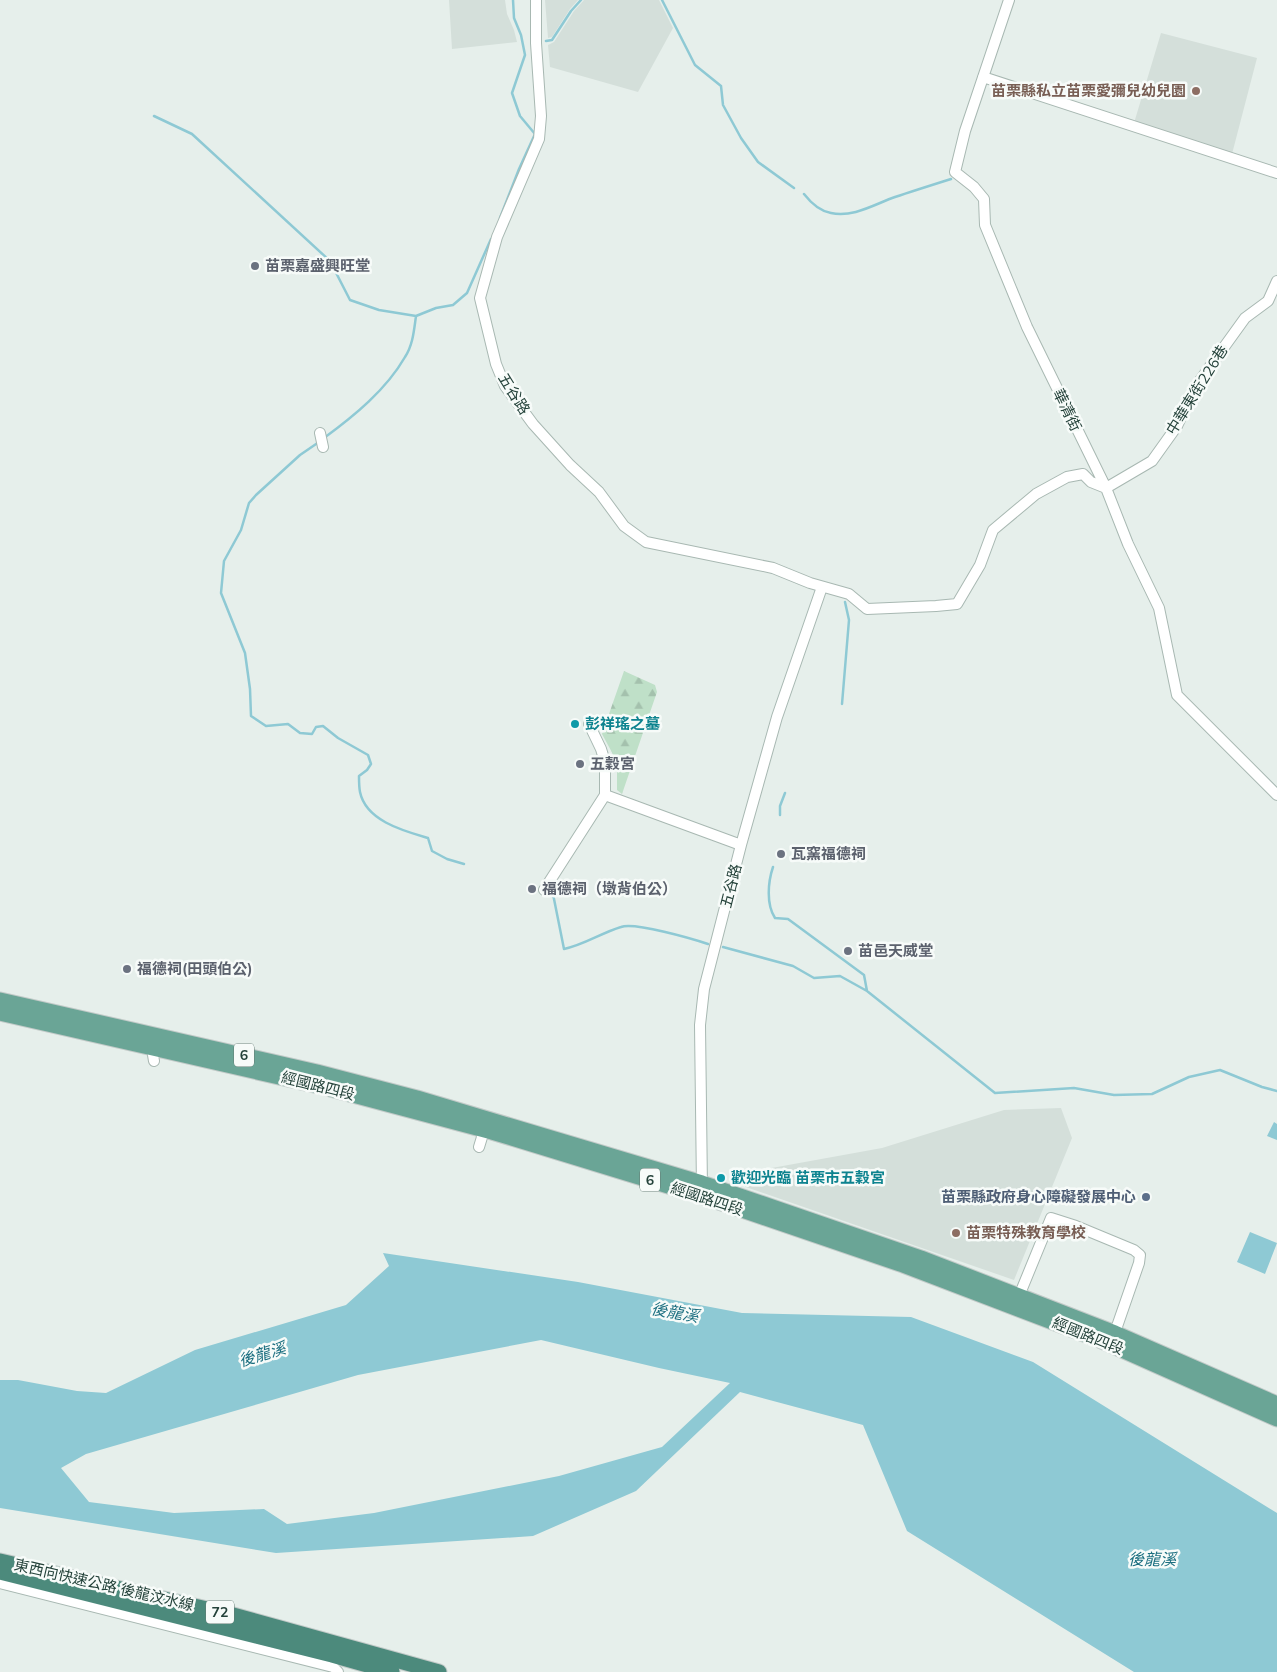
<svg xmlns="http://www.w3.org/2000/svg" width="1277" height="1672" font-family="Mulish,'Noto Sans TC',sans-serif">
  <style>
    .built { fill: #d4dfda }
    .forest { fill: url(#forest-firs) }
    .water { fill: #8ec9d4; fill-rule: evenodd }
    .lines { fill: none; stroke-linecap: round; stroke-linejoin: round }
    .stream { stroke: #8ec9d4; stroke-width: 2.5 }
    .minor-casing { stroke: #a8b8b2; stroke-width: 12 }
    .primary-casing { stroke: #c2cac8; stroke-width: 17 }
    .trunk-casing { stroke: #c2cac8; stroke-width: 17 }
    .minor { stroke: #fff; stroke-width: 10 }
    .primary { stroke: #6aa596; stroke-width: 15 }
    .trunk { stroke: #4c8a7c; stroke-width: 15 }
    .education-dot { fill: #8d6e63; stroke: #f7fbf9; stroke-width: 2 }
    .worship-dot { fill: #6b7280; stroke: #f7fbf9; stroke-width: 2 }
    .culture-dot { fill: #0f9aa8; stroke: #f7fbf9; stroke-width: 2 }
    .service-dot { fill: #5c6f8a; stroke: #f7fbf9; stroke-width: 2 }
    .labels { text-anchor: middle; stroke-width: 5; stroke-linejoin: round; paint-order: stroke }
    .shield { fill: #f7fbf9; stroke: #637a73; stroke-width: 1 }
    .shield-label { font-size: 14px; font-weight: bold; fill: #24423a }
    .education-label { font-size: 15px; font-weight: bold; fill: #785e54; stroke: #f7fbf9; text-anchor: end }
    .worship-label { font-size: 15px; font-weight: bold; fill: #5b616d; stroke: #f7fbf9; text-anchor: start }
    .street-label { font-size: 15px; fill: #24423a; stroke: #f7fbf9 }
    .culture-label { font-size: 15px; font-weight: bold; fill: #0d838f; stroke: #f7fbf9; text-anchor: start }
    .service-label { font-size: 15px; font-weight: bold; fill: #4e5e75; stroke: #f7fbf9; text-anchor: end }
    .water-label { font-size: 16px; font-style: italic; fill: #1c6f80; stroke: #f7fbf9 }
  </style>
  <defs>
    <pattern id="forest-firs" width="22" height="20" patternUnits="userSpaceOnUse" patternTransform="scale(1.25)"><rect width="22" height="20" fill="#bfe0c8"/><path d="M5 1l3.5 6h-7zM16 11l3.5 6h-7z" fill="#a4c1ad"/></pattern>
  </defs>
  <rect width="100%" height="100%" fill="#e6efeb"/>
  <path class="built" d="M449,0H505L507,14L514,30L517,42L452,49Z
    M545,0H578L570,9L552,37L548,38Z
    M584,0H659L673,28L638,92L550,67L548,45L554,42L574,11Z
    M1161,33L1257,58L1232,154L1134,123Z
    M1061,1108L1072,1138L1014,1280L743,1186L750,1172L882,1148L1004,1110Z"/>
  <path class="forest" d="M624,671L655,685L657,692L622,794L617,790V766L615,758L602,734Z"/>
  <path class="water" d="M1274,1122L1277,1124V1140L1267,1136Z
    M1250,1232L1277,1243L1265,1274L1237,1262Z
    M383,1253L578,1282L742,1313L911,1317L1033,1362L1277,1513V1672H1134L907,1531L863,1425L740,1392L636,1491L533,1536L276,1553L0,1508V1380H18L77,1391L106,1393L195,1350L346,1305L389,1266ZM541,1340L659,1368L730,1383L662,1447L559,1476L374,1513L287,1524L264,1509L174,1513L89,1502L61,1468L86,1454L358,1375Z"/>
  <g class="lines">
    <path class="stream" d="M662,0L695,65L721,86L723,105L741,138L758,162L794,188
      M546,41L552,40L571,11L581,0
      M154,116L192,134L330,261L350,300L379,310L416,316
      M804,194C811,203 819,211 831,213C853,218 875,204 895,197C913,191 932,185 951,179
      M500,218L519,169L535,134L520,116L512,93L525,55L521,35L514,18L513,0
      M324,438C354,416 386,390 405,357C413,345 414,330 416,316L436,308L453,305L467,293L491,239
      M319,442L300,455L256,495L249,503L241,530L224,561L221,593L245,653L250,689L251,716L266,726L288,724L300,733L312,734L316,727L323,726L338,738L368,755L371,764L367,770L359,776C359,781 359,787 360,792C366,821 404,831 428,838L432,851L447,859L464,864
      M842,704L849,620L845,602
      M780,815V806L785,793
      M773,867C768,882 766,904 775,918L788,919L864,975L867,991
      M553,894L564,949C584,945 601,933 621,927C635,922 693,939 708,944
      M723,947L793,966L814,978L840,976L867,991L995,1093L1074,1088L1114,1095L1152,1094L1189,1077L1220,1070L1262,1087L1277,1091"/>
    <defs>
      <path id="minor" d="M536,0V43L541,116L539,139L497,237L480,298L496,364L505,386L533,424L570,465L599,492L624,526L646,542L773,568L810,583L849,594L867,609L936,606L957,604L980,565L993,530L1036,494L1067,477L1083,474L1091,482L1106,488
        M1009,0L965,131L955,172L974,187L984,199L985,225L1027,327L1106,488L1128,544L1159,608L1177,695L1277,795
        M983,77L1277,173
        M320,433L323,447
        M1106,488L1152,461L1177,426L1196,386L1245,318L1268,301L1277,281
        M605,795L741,845
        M544,890L605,795V762L601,749L589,724
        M154,1061L153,1055L157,1043
        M479,1147L486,1124
        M702,1189L700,1025L704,989L741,845L777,717L822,587
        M1019,1296L1051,1218L1076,1226L1134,1250L1140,1255L1139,1263L1113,1338
        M0,1583L333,1667L338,1672"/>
      <path id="primary" d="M0,1000L317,1072L417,1098L702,1183L921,1258L1115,1333L1277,1404
        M0,1013L323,1087L492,1132L701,1196L903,1265L1097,1339L1277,1419"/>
      <path id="trunk" d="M0,1561L233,1615L439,1672
        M0,1572L332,1655L392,1672"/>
    </defs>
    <use href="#minor" class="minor-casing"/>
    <use href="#primary" class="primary-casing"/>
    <use href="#trunk" class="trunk-casing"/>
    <use href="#minor" class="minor"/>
    <use href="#primary" class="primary"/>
    <use href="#trunk" class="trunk"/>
  </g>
  <g class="education-dot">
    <circle cx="1196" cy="91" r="5"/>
    <circle cx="956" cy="1233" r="5"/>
  </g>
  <g class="worship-dot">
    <circle cx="255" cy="266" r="5"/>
    <circle cx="580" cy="764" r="5"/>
    <circle cx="781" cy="854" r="5"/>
    <circle cx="532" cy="889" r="5"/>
    <circle cx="848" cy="951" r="5"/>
    <circle cx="127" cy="969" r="5"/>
  </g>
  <g class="culture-dot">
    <circle cx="575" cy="724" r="5"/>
    <circle cx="721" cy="1178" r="5"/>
  </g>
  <circle class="service-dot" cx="1146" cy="1197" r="5"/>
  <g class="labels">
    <g class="shield">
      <rect x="234" y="1043.5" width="20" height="23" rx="4"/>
      <rect x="640" y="1168.5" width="20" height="23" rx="4"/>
      <rect x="206" y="1600.5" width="28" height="23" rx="4"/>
    </g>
    <g class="shield-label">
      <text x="244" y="1060">6</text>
      <text x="650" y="1185">6</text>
      <text x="220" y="1617">72</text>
    </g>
    <g class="education-label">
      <text x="1186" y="96">苗栗縣私立苗栗愛彌兒幼兒園</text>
      <text x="966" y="1238" text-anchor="start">苗栗特殊教育學校</text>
    </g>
    <g class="worship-label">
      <text x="265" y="271">苗栗嘉盛興旺堂</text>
      <text x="590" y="769">五穀宮</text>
      <text x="791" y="859">瓦窯福德祠</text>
      <text x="542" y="894">福德祠（墩背伯公）</text>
      <text x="858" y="956">苗邑天威堂</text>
      <text x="137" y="974">福德祠(田頭伯公)</text>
    </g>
    <g class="street-label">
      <text transform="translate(1197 390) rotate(-58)" y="5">中華東街226巷</text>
      <text transform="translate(514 394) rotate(58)" y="5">五谷路</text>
      <text transform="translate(1067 410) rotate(64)" y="5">華清街</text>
      <text transform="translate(731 886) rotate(-76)" y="5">五谷路</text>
      <text transform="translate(318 1086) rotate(14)" y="5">經國路四段</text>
      <text transform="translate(707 1199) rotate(18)" y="5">經國路四段</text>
      <text transform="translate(1088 1336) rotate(22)" y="5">經國路四段</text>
      <text transform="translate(104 1585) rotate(13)" y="5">東西向快速公路 後龍汶水線</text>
    </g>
    <g class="culture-label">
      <text x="585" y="729">彭祥瑤之墓</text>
      <text x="731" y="1183">歡迎光臨 苗栗市五穀宮</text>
    </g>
    <g class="service-label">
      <text x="1136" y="1202">苗栗縣政府身心障礙發展中心</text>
    </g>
    <g class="water-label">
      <text transform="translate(675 1312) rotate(10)" y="6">後龍溪</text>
      <text transform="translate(262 1354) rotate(-17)" y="6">後龍溪</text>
      <text x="1152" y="1565">後龍溪</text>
    </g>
  </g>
</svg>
